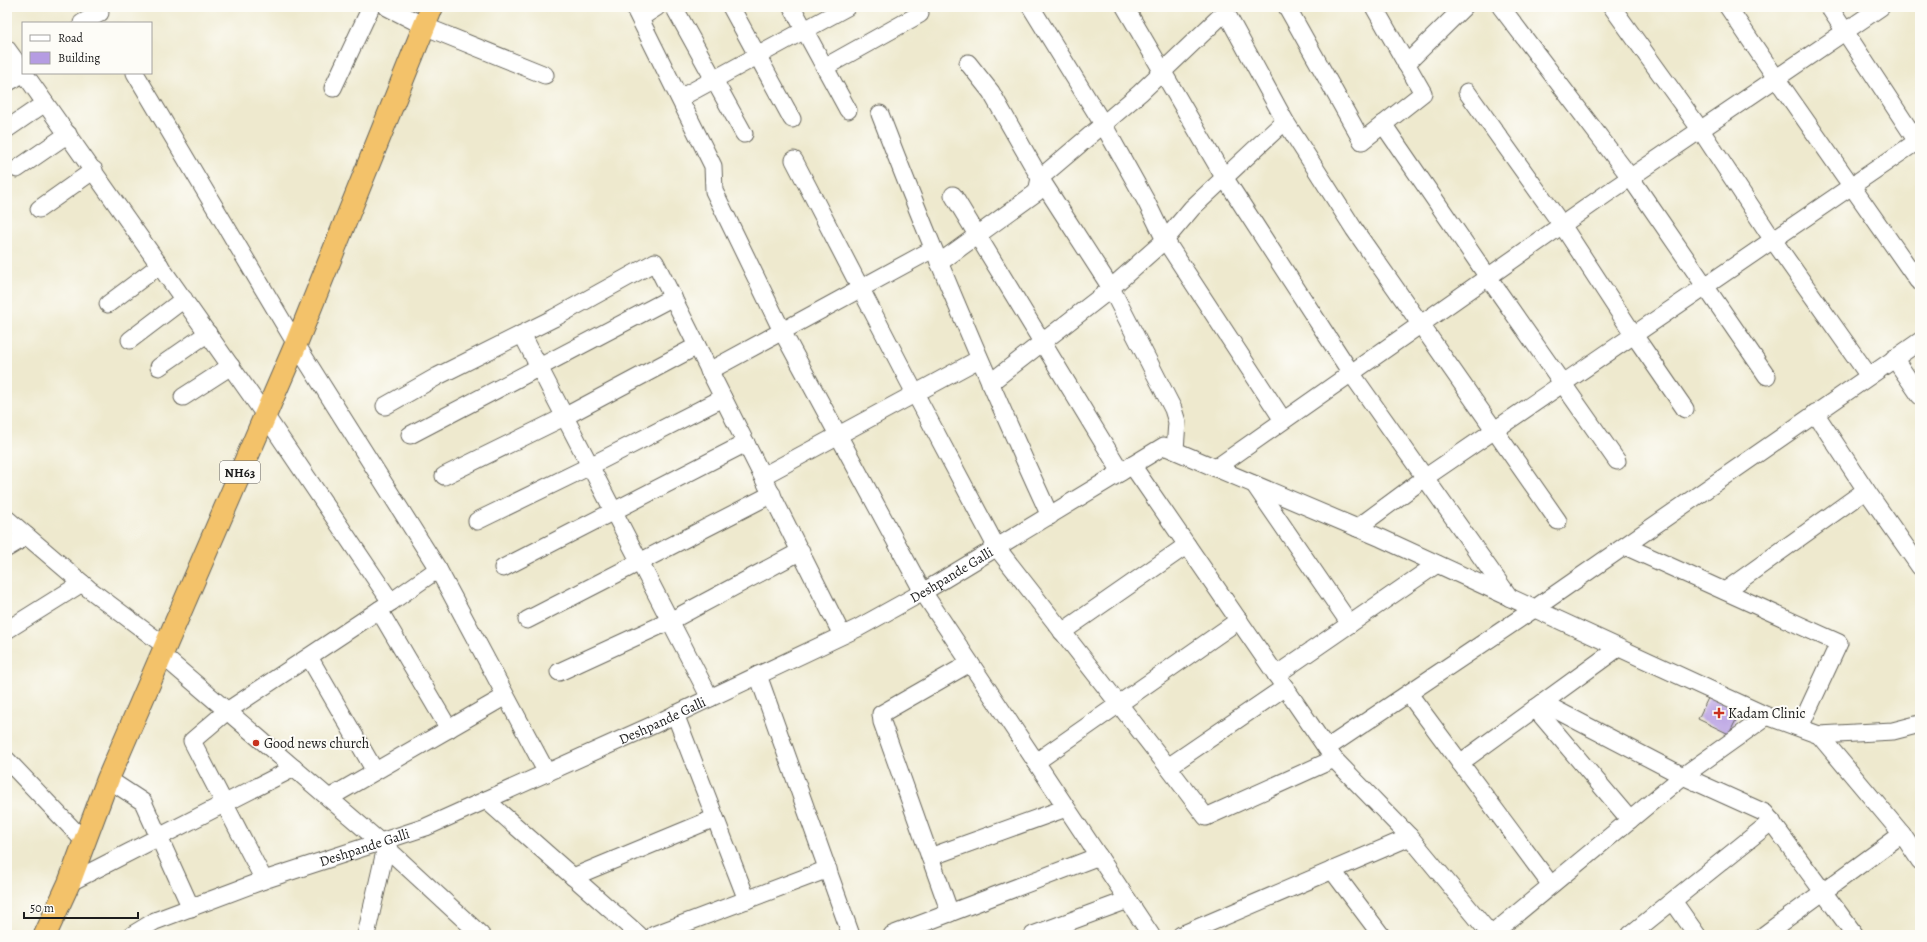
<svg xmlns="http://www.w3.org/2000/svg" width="1927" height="942" font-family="Alegreya,serif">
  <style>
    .building { fill: #b59ce2 }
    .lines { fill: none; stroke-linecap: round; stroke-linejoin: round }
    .minor-casing { stroke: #66645a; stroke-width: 19 }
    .highway-casing { stroke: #66645a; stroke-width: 24 }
    .minor { stroke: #fff; stroke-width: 17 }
    .highway { stroke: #f3c26a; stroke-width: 22 }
    .poi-dot { fill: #c8321e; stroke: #fdfcf7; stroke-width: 1.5 }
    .labels { text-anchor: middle; stroke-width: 4; stroke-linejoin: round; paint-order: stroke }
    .shield { fill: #fdfcf7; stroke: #605f5e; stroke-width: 1 }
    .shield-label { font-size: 13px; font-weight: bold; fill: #1c1c1c }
    .street-label { font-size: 14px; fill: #1c1c1c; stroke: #fdfcf7 }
    .poi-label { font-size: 14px; fill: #1c1c1c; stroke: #fdfcf7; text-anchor: start }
  </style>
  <rect width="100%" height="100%" fill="#fdfcf7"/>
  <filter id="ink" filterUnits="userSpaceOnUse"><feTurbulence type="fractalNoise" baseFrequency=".025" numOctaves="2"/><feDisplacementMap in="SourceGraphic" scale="8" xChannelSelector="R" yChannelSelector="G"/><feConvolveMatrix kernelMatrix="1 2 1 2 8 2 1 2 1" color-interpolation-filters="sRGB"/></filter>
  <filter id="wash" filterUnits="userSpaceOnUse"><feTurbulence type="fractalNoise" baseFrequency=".012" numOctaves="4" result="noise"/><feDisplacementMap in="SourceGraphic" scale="16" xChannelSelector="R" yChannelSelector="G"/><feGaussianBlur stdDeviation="0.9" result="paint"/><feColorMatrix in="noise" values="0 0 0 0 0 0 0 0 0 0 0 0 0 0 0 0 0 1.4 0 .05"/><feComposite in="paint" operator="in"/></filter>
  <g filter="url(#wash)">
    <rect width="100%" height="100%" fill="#eee9ce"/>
    <g id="blocks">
      <path class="building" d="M1709,696L1740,712L1729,734L1698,719Z"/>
    </g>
  </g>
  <g filter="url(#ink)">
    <use href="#blocks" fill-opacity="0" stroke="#66645a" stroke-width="1"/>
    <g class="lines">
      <defs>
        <g id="minor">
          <path d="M387,7L424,26L545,75"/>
          <path d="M634,7L713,166L714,191L782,331L923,592L1151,935"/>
          <path d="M674,7L744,134"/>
          <path d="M731,7L792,119"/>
          <path d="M792,7L848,110"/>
          <path d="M1031,7L1103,124L1146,201L1165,240L1283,420"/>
          <path d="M1125,7L1224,177L1351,373L1510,598"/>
          <path d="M1223,7L1285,121L1354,229L1558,521"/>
          <path d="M1287,7L1362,141L1423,93L1374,7"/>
          <path d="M1501,7L1630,177L1767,376"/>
          <path d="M1612,7L1700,129L1773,240L1869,376"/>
          <path d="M1728,7L1776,78L1918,281"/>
          <path d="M1829,7L1920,146"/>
          <path d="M640,18L657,7"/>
          <path d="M82,23L100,13"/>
          <path d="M7,49L23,71"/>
          <path d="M968,63L991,92L1040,178L1111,288L1173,409L1177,422L1175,450"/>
          <path d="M1406,64L1464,7"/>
          <path d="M825,67L920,14"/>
          <path d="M24,73L265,415L391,602"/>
          <path d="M135,73L296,344L438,569L547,773"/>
          <path d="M7,83L24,73"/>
          <path d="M333,88L371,7"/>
          <path d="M1467,92L1562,225L1634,335L1685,409"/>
          <path d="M680,98L847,7"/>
          <path d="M880,114C932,250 989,383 1050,516"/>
          <path d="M1383,124L1488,277L1617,461"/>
          <path d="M7,129L45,103"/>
          <path d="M794,160L908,380L997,548L1168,767L1206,817L1334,759"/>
          <path d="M17,169L68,134"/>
          <path d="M953,195L1121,472"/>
          <path d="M39,209L94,170"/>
          <path d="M939,263L1037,192L1040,178L1140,93L1226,11"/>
          <path d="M108,304L160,265"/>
          <path d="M522,334L710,698"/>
          <path d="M130,340L184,299"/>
          <path d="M1894,358L1920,396"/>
          <path d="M159,367L208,333"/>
          <path d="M709,371L933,249"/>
          <path d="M990,383L1103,295L1165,240L1192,208L1285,121"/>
          <path d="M183,397L231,366"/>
          <path d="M385,406L438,376L554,318L655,262L842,635"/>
          <path d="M1815,413L1866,490L1920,567"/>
          <path d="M410,435L673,297"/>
          <path d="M1132,465L1334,759L1410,837"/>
          <path d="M1216,468L1609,192L1881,7"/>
          <path d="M444,476L564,417L697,346"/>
          <path d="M763,476L979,359"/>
          <path d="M1254,484L1350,624"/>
          <path d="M7,519L89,589L165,646"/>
          <path d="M477,521L590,466L723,398"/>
          <path d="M1357,528L1426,477L1916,142"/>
          <path d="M1625,546L1839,643L1800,727"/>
          <path d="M7,548L27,536"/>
          <path d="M503,568L746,443"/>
          <path d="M1725,591L1866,490"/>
          <path d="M379,610L449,729"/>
          <path d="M527,620L772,494"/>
          <path d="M7,630L82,583"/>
          <path d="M1062,632L1187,545"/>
          <path d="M162,655L380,842L481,935"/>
          <path d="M309,657L375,771"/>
          <path d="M559,672L670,621L801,551"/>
          <path d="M758,675L851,935"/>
          <path d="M1276,675L1437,564"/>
          <path d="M1409,694L1551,885"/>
          <path d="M1543,703L1683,776L1765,813L1855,935"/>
          <path d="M1535,708L1630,820"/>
          <path d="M675,714L747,900"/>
          <path d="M1819,735L1902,834L1920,861"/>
          <path d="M1327,748L1534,609L1920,341"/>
          <path d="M7,760L85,842"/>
          <path d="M1036,762L1239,620"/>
          <path d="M1460,763L1618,648"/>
          <path d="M1168,767L1285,687"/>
          <path d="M108,779L143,802L191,908"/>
          <path d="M329,798L504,697"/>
          <path d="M486,800L639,935"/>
          <path d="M930,857L1066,808"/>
          <path d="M1332,870L1381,935"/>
          <path d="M573,877L715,818"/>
          <path d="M264,880L192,741L227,711L391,602L438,569"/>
          <path d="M69,883L294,768"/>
          <path d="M1673,901L1697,935"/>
          <path d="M950,913L882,722L881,714L970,663"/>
          <path id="s1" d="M132,935L155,921L264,880L426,827L653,725L858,628L923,592L1164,446L1381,538L1767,716L1819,735L1893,731L1920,724"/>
          <path d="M366,935L386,847"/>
          <path d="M654,935L828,869"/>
          <path d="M892,935L1099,856"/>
          <path d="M1033,935L1128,900"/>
          <path d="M1181,935L1410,837L1491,935L1683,776L1767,716"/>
          <path d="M1630,935L1772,821"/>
          <path d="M1764,935L1902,834"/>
        </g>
        <path id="highway" d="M45,935L69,883L108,779L296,344L432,7"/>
      </defs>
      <use href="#minor" class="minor-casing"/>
      <use href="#highway" class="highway-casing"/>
      <use href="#minor" class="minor"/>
      <use href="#highway" class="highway"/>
    </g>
  </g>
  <g class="poi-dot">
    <path d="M1717 707h4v4h4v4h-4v4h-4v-4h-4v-4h4z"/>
    <circle cx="256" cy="743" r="4"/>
  </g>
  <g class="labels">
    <rect class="shield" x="220" y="461" width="40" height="22" rx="3"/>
    <g class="shield-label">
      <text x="240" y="477">NH63</text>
    </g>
    <g class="street-label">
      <text dy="5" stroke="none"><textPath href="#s1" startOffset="897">Deshpande Galli</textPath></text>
      <text dy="5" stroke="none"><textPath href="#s1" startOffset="573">Deshpande Galli</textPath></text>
      <text dy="5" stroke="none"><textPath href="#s1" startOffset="249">Deshpande Galli</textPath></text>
    </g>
    <g class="poi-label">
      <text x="1728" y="718">Kadam Clinic</text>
      <text x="264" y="748">Good news church</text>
    </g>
  </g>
  <rect width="1927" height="942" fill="none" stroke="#fdfcf7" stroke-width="24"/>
  <rect x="22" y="22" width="130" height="52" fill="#fdfcf7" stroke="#a3a29f"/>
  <rect x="30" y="35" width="20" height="6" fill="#ffffff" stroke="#a3a29f"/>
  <text x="58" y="42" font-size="12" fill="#1c1c1c">Road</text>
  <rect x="30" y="52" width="20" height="12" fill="#b59ce2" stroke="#a3a29f"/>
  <text x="58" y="62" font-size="12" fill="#1c1c1c">Building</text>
  <path d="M24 912v6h114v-6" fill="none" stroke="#1c1c1c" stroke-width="2"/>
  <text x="30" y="912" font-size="12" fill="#1c1c1c" stroke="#fdfcf7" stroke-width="3" paint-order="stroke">50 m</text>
</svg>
